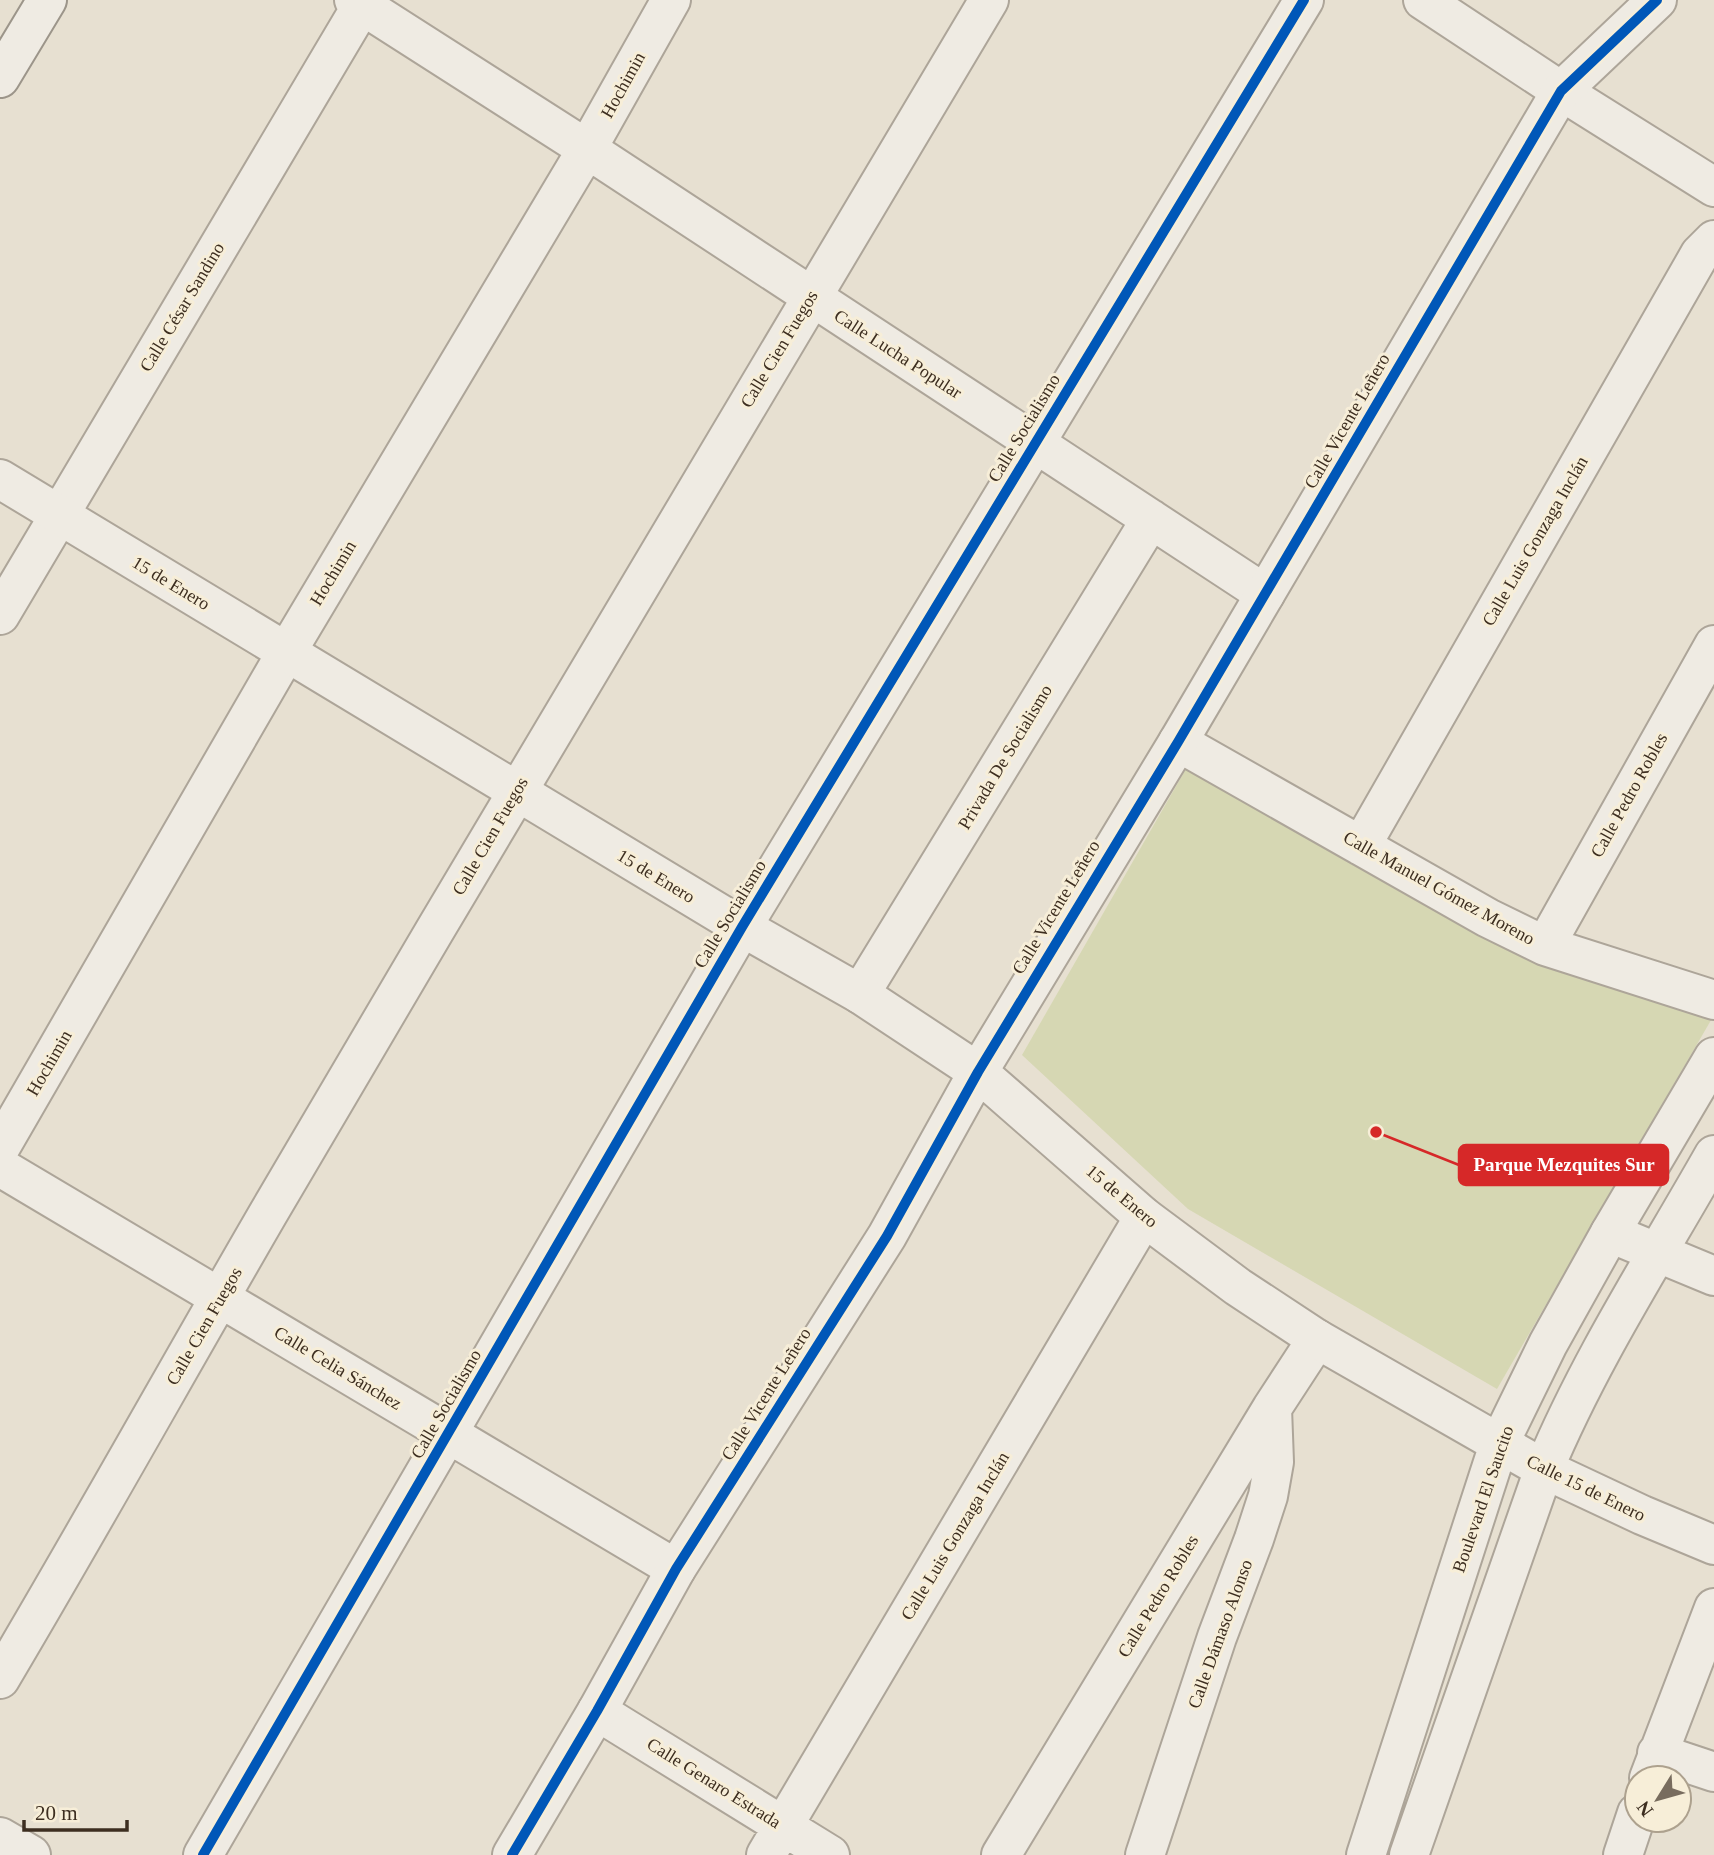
<svg xmlns="http://www.w3.org/2000/svg" width="1714" height="1855" font-family="Georgia,serif">
  <style>
    .green { fill: #d6d7b3 }
    .lines { fill: none; stroke-linecap: round; stroke-linejoin: round }
    .minor-casing { stroke: #ada599; stroke-width: 42 }
    .tertiary-casing { stroke: #ada599; stroke-width: 42 }
    .secondary-casing { stroke: #9c958a; stroke-width: 42 }
    .minor { stroke: #efebe3; stroke-width: 38 }
    .tertiary { stroke: #efebe3; stroke-width: 38 }
    .secondary { stroke: #efebe3; stroke-width: 38 }
    .cycleway-casing { stroke: #f7eed8; stroke-width: 15 }
    .cycleway { stroke: #0057b8; stroke-width: 10 }
    .labels { text-anchor: middle; stroke-width: 6; stroke-linejoin: round; paint-order: stroke }
    .street-label { font-size: 18px; fill: #3d2e20; stroke: #f7eed8 }
    .leader { fill: none; stroke: #d62828; stroke-width: 2.5 }
    .callout-dot { fill: #d62828; stroke: #f7eed8; stroke-width: 2.5 }
    .callout { fill: #d62828; stroke: #d62828; stroke-width: 2.5 }
    .callout-label { font-size: 19px; text-anchor: middle; font-weight: bold; fill: #fff }
  </style>
  <rect width="100%" height="100%" fill="#e7e0d1"/>
  <path class="green" d="M1187,767L1714,1015L1497,1389L1188,1209L1022,1055Z"/>
  <g class="lines">
    <defs>
      <path id="minor" d="M354,0L587,149L1265,594
        M1423,0L1561,91L1714,187
        M0,615L365,0
        M1178,742L1488,918L1545,946L1714,1000
        M1361,846L1700,254L1714,240
        M1545,946L1714,645
        M860,994L1151,519
        M0,1148L286,653L587,149L671,0
        M0,1167L676,1569
        M1610,1233L1714,1276
        M0,1679C92,1524 179,1367 269,1212C507,807 746,403 989,0
        M597,1711L830,1855
        M1657,1753L1714,1772
        M1649,1778L1714,1608
        M0,1837L31,1855
        M203,1855L742,927L1304,0
        M766,1855L1144,1217
        M1001,1855L1272,1408L1317,1339
        M1145,1855L1217,1637L1254,1539L1268,1496L1274,1462L1272,1408
        M1623,1855L1637,1813"/>
      <path id="tertiary" d="M0,479L742,927L860,994L978,1072L1144,1217L1238,1287L1317,1339L1544,1469L1642,1515L1714,1545
        M512,1855L597,1711L676,1569L887,1236L978,1072L1178,742L1561,91L1657,0
        M1366,1855L1499,1444L1548,1344L1610,1233L1714,1057
        M1409,1855L1544,1469C1590,1359 1655,1259 1714,1155"/>
      <path id="secondary" d="M0,78L47,0"/>
    </defs>
    <use href="#minor" class="minor-casing"/>
    <use href="#tertiary" class="tertiary-casing"/>
    <use href="#secondary" class="secondary-casing"/>
    <use href="#minor" class="minor"/>
    <use href="#tertiary" class="tertiary"/>
    <use href="#secondary" class="secondary"/>
    <defs>
      <path id="cycleway" d="M203,1855L742,927L1304,0
        M512,1855L597,1711L676,1569L887,1236L978,1072L1178,742L1561,91L1657,0"/>
    </defs>
    <use href="#cycleway" class="cycleway-casing"/>
    <use href="#cycleway" class="cycleway"/>
  </g>
  <g class="labels">
    <g class="street-label">
      <text transform="translate(623 85) rotate(-61)" y="6">Hochimin</text>
      <text transform="translate(182 307) rotate(-59)" y="6">Calle César Sandino</text>
      <text transform="translate(779 349) rotate(-59)" y="6">Calle Cien Fuegos</text>
      <text transform="translate(898 354) rotate(33)" y="6">Calle Lucha Popular</text>
      <text transform="translate(1347 421) rotate(-60)" y="6">Calle Vicente Leñero</text>
      <text transform="translate(1024 428) rotate(-59)" y="6">Calle Socialismo</text>
      <text transform="translate(1535 541) rotate(-60)" y="6">Calle Luis Gonzaga Inclán</text>
      <text transform="translate(333 573) rotate(-59)" y="6">Hochimin</text>
      <text transform="translate(171 583) rotate(31)" y="6">15 de Enero</text>
      <text transform="translate(1005 757) rotate(-59)" y="6">Privada De Socialismo</text>
      <text transform="translate(1629 795) rotate(-61)" y="6">Calle Pedro Robles</text>
      <text transform="translate(490 836) rotate(-60)" y="6">Calle Cien Fuegos</text>
      <text transform="translate(656 876) rotate(31)" y="6">15 de Enero</text>
      <text transform="translate(1439 888) rotate(29)" y="6">Calle Manuel Gómez Moreno</text>
      <text transform="translate(1056 907) rotate(-59)" y="6">Calle Vicente Leñero</text>
      <text transform="translate(730 914) rotate(-59)" y="6">Calle Socialismo</text>
      <text transform="translate(49 1063) rotate(-60)" y="6">Hochimin</text>
      <text transform="translate(1122 1196) rotate(40)" y="6">15 de Enero</text>
      <text transform="translate(204 1326) rotate(-60)" y="6">Calle Cien Fuegos</text>
      <text transform="translate(338 1368) rotate(31)" y="6">Calle Celia Sánchez</text>
      <text transform="translate(766 1394) rotate(-58)" y="6">Calle Vicente Leñero</text>
      <text transform="translate(446 1404) rotate(-60)" y="6">Calle Socialismo</text>
      <text transform="translate(1586 1488) rotate(26)" y="6">Calle 15 de Enero</text>
      <text transform="translate(1483 1499) rotate(-71)" y="6">Boulevard El Saucito</text>
      <text transform="translate(955 1536) rotate(-59)" y="6">Calle Luis Gonzaga Inclán</text>
      <text transform="translate(1158 1596) rotate(-59)" y="6">Calle Pedro Robles</text>
      <text transform="translate(1220 1634) rotate(-70)" y="6">Calle Dámaso Alonso</text>
      <text transform="translate(714 1783) rotate(32)" y="6">Calle Genaro Estrada</text>
    </g>
  </g>
  <path class="leader" d="M1376 1132L1459 1165"/>
  <circle class="callout-dot" cx="1376" cy="1132" r="7"/>
  <rect class="callout" x="1459" y="1145" width="209" height="40" rx="7"/>
  <g class="callout-label">
    <text x="1564" y="1171">Parque Mezquites Sur</text>
  </g>
  <g transform="translate(1658 1799) rotate(233)"><circle r="33" fill="#f7eed8" stroke="#ada18e" stroke-width="2"/>
  <path d="M0-5L12 26L0 18L-12 26Z" fill="#786c5e"/>
  <text y="-10" font-size="19" font-weight="bold" text-anchor="middle" fill="#3d2e20">N</text>
  </g>
  <path d="M24 1820v10h103v-10" fill="none" stroke="#3d2e20" stroke-width="3.5"/>
  <text x="35" y="1820" font-size="21" fill="#3d2e20" stroke="#f7eed8" stroke-width="5" paint-order="stroke">20 m</text>
</svg>
